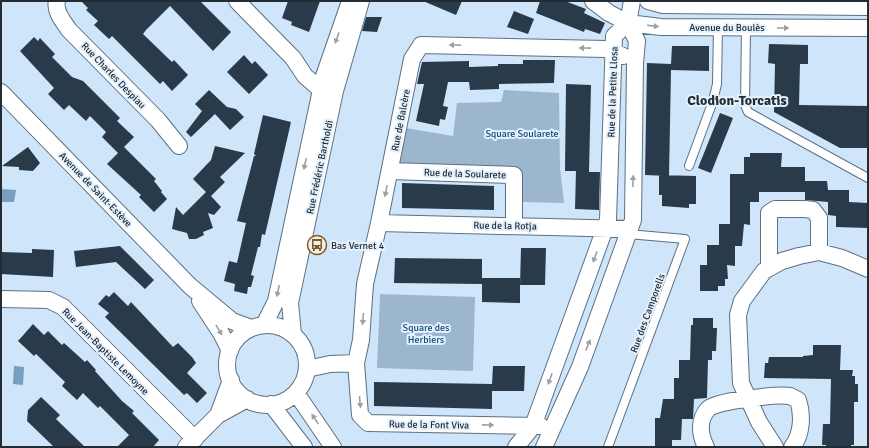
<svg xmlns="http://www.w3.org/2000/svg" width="869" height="448" font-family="Signika,sans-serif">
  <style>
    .green { fill: #9cb6cd }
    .water { fill: #789ebf }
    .building { fill: #293b4b }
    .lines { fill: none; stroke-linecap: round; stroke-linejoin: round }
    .service-casing { stroke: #5c7082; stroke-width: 10 }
    .minor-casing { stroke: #5c7082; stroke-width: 18 }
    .service { stroke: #fff; stroke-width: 8 }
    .minor { stroke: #fff; stroke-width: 16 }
    .oneway { fill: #9ca0a3 }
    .labels { text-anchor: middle; stroke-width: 4; stroke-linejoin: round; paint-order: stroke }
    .street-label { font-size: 10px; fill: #232c33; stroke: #e4f1fe }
    .park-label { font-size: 10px; fill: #0c4c78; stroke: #e4f1fe }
    .poi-label { font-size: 10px; fill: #232c33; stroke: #e4f1fe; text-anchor: start }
    .district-label { font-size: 14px; font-weight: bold; fill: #232c33; stroke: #e4f1fe }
  </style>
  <rect width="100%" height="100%" fill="#cfe5fa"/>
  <path class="green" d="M504,90L559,93L560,168L564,203L521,202L517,171L399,164L406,128L453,136L457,103L501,102Z
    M380,294L475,297L473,371L377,368Z"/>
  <path class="water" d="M1,189L16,190L14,202H1Z
    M14,366L24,367L23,385L13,384Z"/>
  <path class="building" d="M81,1H200L231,32L213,51L170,6L146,30L143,34L172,62L174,60L188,75L172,91L163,81L160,84L112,36L109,39L94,25L98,21L86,10L88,8Z
    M288,1H320L309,32L291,25L292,22L282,18Z
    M423,1H462L456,15Z
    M540,1H565L586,9L584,13L605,23L600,34L585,29L584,32L536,13Z
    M514,11L534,19L528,34L507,27Z
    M366,17H382L377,32L362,31Z
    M34,37L38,41L40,38L55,54L52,57L72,77L83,81L120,118L117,121L134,137L118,153L102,137L106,132L90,116L86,121L69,105L64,110L48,94L54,88L20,51Z
    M769,44L808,45V64H800L799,105L868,106V148H840L774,112L775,64L768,63Z
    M672,46H709V71L671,70L669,176L645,175L647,63L671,64Z
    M244,55L252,64L255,61L268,75L249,94L227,72Z
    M523,60H555L554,83L499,84V89L470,90L469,82H448L443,106L448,107L445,120L440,119L439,126L416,121L424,84H417L422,62L469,61V67L498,66V64H523Z
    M566,84L591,85L589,172H600L599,210L575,209L576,171H565Z
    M209,90L227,107L236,109L244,117L230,130L215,114L191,137L186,132L202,111L195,104Z
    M720,113L733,118L711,173L698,168Z
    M263,115L291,122L265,235L262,234L260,247H258L251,275L254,276L251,287H248L247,294L234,291L235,284L224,281L229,261L237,263L246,223L237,221L254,156H256L254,154Z
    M215,146L245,153L220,177L225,182L211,196L221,207L214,215L208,213L213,228L203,232L204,235L196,239H189L187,233L172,229L176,207L183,215L206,192L193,179L211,160Z
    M28,147L40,163L33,171L19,170V167L2,166Z
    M124,147L156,179L154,181L162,191L161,192L167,199L154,212L139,197L141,195L107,164Z
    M750,153H782L781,167H805V181H827L828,190H849V202L868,203V228L836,227V216L828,215V202L805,200V192H759V202H750V225L744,224L742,246H735V266L727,265L728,279H725V286H718V291H700V265H707V245H719V224H730V174H744V157H750Z
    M659,175L696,176V204H689V208L662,206V195H659Z
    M402,183L494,186V210L402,208Z
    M120,246L154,280L145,289L116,262L76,267L74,251Z
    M521,248H546L545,285H520Z
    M32,249L54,250L53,277L1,274V252L32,253Z
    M395,258L482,259V278H520V303L482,302V284L394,283Z
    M114,292L128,306L131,302L173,347L178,343L192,357L196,363L187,373L207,393L197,403L187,393L184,395L105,317L109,313L98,304L106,295L109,297Z
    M693,318H713V328H717L716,351H712V360H708L707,398L694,399L693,419H682L681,440H672V447H655V418H660L663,399H674V378H679V360H690L691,325H693Z
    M33,324L44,335L48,331L62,345L64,343L85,362L87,360L96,370L95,371L122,401L134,411L132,413L159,440L153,447H117L129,435L100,406L98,408L83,393L77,400L62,386L65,382L36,354L34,356L18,341Z
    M813,345H841L840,370H853L852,376H855V384H858V402H854V445H851V447H826V445H822L823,424H830L831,379L764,378L765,363H768L769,357H803V356L813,355Z
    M493,366H525L524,391H492V409L374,406V382L492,384Z
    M41,397L60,415L56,419L85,447H54L27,421L28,410Z"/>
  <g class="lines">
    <defs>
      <path id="service" d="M746,28L745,105L748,112L868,178
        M689,166L713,101L717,84L718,27
        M608,447L685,239L628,234"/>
      <path id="minor" d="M57,1C54,12 64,22 69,30L158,120L179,146
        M237,1L293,58L305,76L321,90L330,91
        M593,1L609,13L628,23L661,27L868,28
        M648,1L663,5L868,7
        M628,23L632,1
        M1,92L190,286L232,321L251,328
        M390,171L514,175V226
        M379,223L630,229
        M769,267V213L775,209H805L813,210L819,218V252
        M1,299L49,300L63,307L195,439
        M200,301L221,333L230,351
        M264,325L276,301L324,76L349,4
        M227 365a40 40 0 1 1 80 0a40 40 0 1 1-80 0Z
        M293,334L290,303L335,91L361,1
        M356,363L360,415L368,423L541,426
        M307,369L330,364L356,363L361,340L365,284L379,223L412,59L421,45L606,49L623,56
        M296,393L333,447
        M271,404L304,447
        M218,415L231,380
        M186,447L218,415L247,399
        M516,447L533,426L608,220L614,36L628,23L637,41L635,63L633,220L580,367L544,447
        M706,447C700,435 698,420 708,409C714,401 778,394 790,396C792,397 796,399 798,400C803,415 802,435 792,447
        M775,447L759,422L741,383L738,315L742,301L764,271L782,261L799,256L819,252L842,258L868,269"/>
    </defs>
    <use href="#service" class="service-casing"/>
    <use href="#minor" class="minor-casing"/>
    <use href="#service" class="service"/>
    <use href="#minor" class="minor"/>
  </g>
  <defs><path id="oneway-solid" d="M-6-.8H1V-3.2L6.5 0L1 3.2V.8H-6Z"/></defs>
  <g class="oneway">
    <use href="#oneway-solid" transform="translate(653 26) rotate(7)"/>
    <use href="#oneway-solid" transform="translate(783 28)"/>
    <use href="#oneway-solid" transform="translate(337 38) rotate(110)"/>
    <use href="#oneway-solid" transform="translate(455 45) rotate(-179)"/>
    <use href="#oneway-solid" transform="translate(585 48) rotate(-179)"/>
    <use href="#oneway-solid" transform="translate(305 164) rotate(102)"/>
    <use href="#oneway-solid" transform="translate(633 181) rotate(-89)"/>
    <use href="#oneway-solid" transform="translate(386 191) rotate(101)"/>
    <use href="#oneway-solid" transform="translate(595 257) rotate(110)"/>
    <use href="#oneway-solid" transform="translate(278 291) rotate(102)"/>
    <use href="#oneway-solid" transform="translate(363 319) rotate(94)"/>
    <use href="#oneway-solid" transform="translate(219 330) rotate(59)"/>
    <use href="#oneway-solid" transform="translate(588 345) rotate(-69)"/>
    <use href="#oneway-solid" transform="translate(550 379) rotate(110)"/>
    <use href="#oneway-solid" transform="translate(360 402) rotate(85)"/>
    <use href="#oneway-solid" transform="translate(315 419) rotate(-124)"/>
    <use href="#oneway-solid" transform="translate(488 425) rotate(1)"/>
  </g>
  <defs>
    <symbol id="bus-ring" viewBox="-11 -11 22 22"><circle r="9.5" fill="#e4f1fe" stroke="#905810" stroke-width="1.5"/><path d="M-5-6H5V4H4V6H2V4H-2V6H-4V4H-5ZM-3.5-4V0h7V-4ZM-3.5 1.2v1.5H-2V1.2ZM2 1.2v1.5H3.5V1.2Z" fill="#905810"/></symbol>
  </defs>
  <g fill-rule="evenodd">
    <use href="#bus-ring" x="306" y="234" width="22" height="22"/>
  </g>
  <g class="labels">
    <g class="street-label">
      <text x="727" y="31">Avenue du Boulès</text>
      <text transform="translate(114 75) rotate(46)" y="4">Rue Charles Despiau</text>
      <text transform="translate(612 92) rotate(-88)" y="4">Rue de la Petite Llosa</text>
      <text transform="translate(400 120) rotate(-79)" y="4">Rue de Balcère</text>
      <text transform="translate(319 167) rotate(-78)" y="4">Rue Frédéric Bartholdi</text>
      <text transform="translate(465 173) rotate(2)" y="4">Rue de la Soularete</text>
      <text transform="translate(96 189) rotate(46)" y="4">Avenue de Saint-Estève</text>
      <text transform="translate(505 225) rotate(1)" y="4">Rue de la Rotja</text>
      <text transform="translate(647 313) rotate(-70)" y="4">Rue des Camporells</text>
      <text transform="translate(106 351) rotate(45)" y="4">Rue Jean-Baptiste Lemoyne</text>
      <text transform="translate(429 424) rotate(1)" y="4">Rue de la Font Viva</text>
    </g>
    <g class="park-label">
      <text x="522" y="137">Square Soularete</text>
      <text x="426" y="331">Square des<tspan x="426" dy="12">Herbiers</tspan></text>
    </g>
    <g class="poi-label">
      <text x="331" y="249">Bas Vernet 4</text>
    </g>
    <g class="district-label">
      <text x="737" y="105">Clodion-Torcatis</text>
    </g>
  </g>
  <rect width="869" height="448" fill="none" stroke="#232c33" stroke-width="4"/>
</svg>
